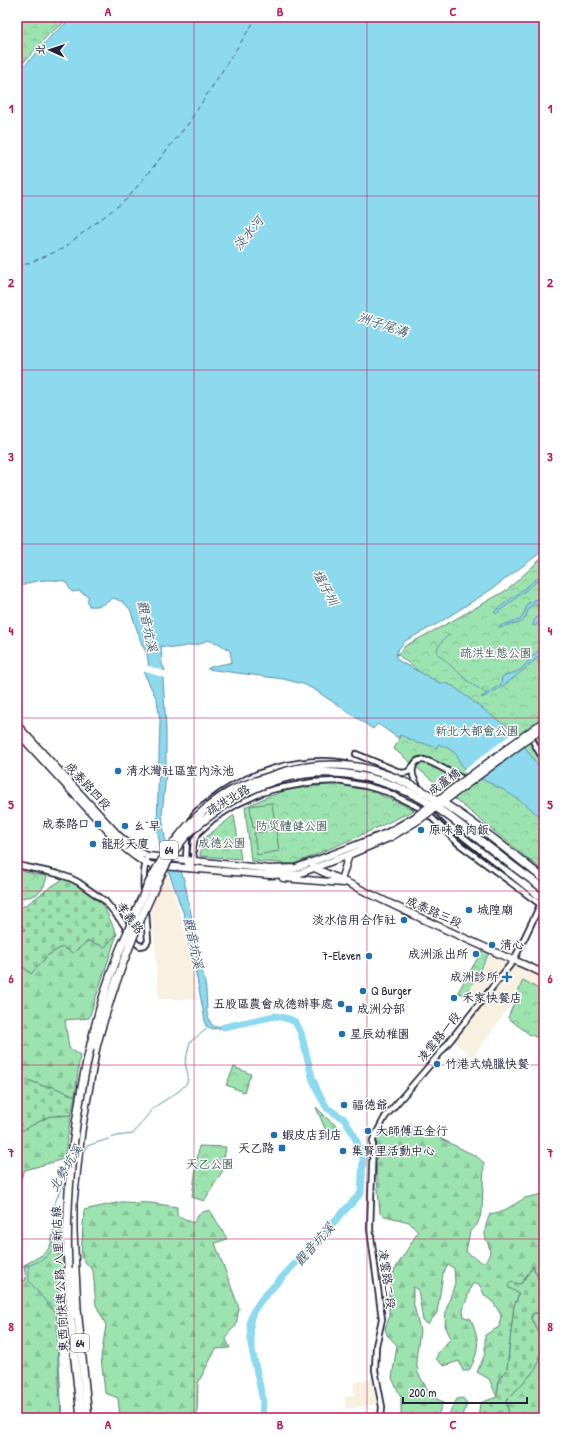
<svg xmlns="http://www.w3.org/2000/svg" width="561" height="1435" font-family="'Patrick Hand','LXGW WenKai TC',sans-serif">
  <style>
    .built { fill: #f8f0e1 }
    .forest { fill: url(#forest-firs); stroke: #608276 }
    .wetland { fill: url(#wetland-marsh); stroke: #608276 }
    .cemetery { fill: url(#cemetery-stones); stroke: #608276 }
    .park { fill: url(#park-crowns); stroke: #608276 }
    .pitch { fill: #9de3b0; stroke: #608276 }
    .water { fill: #8dd9ed; stroke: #6290a6 }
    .pier { fill: #fff }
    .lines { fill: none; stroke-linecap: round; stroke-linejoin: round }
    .stream { stroke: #6290a6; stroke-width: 1 }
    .river { stroke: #8dd9ed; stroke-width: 7 }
    .ferry { stroke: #425970; stroke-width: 1; stroke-dasharray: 5 4; stroke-linecap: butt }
    .minor-casing { stroke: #22223b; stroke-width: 8 }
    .major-casing { stroke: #22223b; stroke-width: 9 }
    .highway-casing { stroke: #22223b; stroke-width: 10 }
    .minor { stroke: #fff; stroke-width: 4.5 }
    .major { stroke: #fff; stroke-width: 6 }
    .highway { stroke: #fff; stroke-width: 7 }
    .major-bridge-casing { stroke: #22223b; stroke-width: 9; stroke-linecap: butt }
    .highway-bridge-casing { stroke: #22223b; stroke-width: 10; stroke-linecap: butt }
    .major-bridge { stroke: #fff; stroke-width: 6 }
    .highway-bridge { stroke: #fff; stroke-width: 7 }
    .grid { fill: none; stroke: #c2185b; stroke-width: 1; stroke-opacity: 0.55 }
    .poi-dot { fill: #1f6fb2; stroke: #fff; stroke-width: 1.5 }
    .labels { text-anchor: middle; stroke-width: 3; stroke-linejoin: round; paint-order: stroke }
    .shield { fill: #fff; stroke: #646476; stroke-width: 1 }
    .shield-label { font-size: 11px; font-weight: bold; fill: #22223b }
    .park-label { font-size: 12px; fill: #475c5e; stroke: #fff }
    .poi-label { font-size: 12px; fill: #22223b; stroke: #fff; text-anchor: start }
    .street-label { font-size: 12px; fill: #22223b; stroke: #fff }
    .water-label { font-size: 13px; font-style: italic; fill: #425970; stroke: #fff }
    .neatline { fill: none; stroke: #c2185b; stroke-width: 1.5 }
    .grid-label { font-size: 13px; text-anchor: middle; font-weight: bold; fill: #c2185b }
  </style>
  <defs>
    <pattern id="forest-firs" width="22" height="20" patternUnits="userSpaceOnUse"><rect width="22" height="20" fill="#9de3b0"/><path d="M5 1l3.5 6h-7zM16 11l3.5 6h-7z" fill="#87c298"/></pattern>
    <pattern id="wetland-marsh" width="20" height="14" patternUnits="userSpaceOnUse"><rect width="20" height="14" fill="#9de3b0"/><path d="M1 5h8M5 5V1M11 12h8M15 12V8" fill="none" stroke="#87c298"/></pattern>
    <pattern id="cemetery-stones" width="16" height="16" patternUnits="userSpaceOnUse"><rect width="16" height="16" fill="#9de3b0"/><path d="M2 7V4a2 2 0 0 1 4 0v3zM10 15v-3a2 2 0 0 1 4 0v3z" fill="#87c298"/></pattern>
    <pattern id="park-crowns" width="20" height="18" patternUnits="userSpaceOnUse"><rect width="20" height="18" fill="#9de3b0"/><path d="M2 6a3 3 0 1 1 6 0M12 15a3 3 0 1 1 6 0" fill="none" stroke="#87c298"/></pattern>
  </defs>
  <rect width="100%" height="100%" fill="#fff"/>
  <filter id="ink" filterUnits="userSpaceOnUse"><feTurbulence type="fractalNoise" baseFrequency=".025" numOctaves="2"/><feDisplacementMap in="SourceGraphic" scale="8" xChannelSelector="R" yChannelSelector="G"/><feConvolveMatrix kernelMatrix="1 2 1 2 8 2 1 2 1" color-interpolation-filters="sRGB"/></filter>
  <g filter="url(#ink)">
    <path class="built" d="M150,873L168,874L186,934L197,999H159L154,935L152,924Z
      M491,954L544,979V992L523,981L502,1017L473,1057L453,1042L481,1006L465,996Z
      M372,1379L376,1404L346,1409L345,1397L355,1395L353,1384L357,1382Z
      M378,1410L377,1418H337Z"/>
    <path class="forest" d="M117,934L89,1018L65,1020L69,1048L80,1055L75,1096L53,1087H46L28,1080L17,1079V961L31,974L48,955L62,947L88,941L105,946Z
      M316,1107L329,1120L341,1129L332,1137L328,1136Z
      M71,1115L64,1159L25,1170L17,1186V1133L50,1116Z
      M411,1124L476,1156L484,1163L482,1212L477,1225L470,1231L466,1252L483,1263C498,1250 483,1243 485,1230C486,1224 488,1219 490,1214L503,1211L525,1198L543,1194L544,1192V1302H543L540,1283L533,1266L521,1284L508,1287L519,1294L514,1306L507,1369L499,1379L497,1397L489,1379L477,1372L485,1354V1335L499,1327L501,1315L493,1302L485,1296L479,1284H472L463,1310L464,1317L471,1319C480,1342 480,1349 469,1371H463L459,1361L444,1366L436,1359L438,1353L451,1338L445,1326L446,1310L455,1283L454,1268L448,1265L443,1274L437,1313L428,1324L423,1321L418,1289L413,1287V1301L420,1331L416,1359L418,1373L431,1396L443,1402L437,1418H401V1397L392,1378L397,1345L387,1335L385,1328L389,1318V1290L394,1271L418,1232L409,1222L385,1216L380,1213L374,1143L382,1126L389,1132Z
      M121,1202L151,1203L177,1207V1215L193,1223L200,1213L210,1210L227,1239L215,1243L239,1308L236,1326L231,1330L226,1339L230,1348L216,1349L198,1383L197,1418H120L118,1398L105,1393L101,1357L106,1325L96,1305L93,1271L81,1257L84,1210Z
      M56,1224L61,1225L66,1305L56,1308L62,1418H20L17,1417V1282L26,1280L24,1265C32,1260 46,1255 50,1246C53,1239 52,1231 56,1224Z
      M533,1313H540L544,1317V1418H510L506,1401L535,1370L542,1338L531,1319Z
      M463,1398L467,1404L462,1418H447L457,1399Z"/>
    <path class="wetland" d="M18,17H71L48,35L24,62L17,68Z"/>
    <path class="cemetery" d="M63,879L74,882L102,903L117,934L105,947L88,941L73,953L62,947L48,955L31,974L17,961V933L25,930L17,918V910C34,901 46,889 63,879Z
      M17,1079L28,1080L46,1087H53L75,1096L71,1115L50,1116L17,1133Z
      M533,1266L540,1283L543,1302H544V1317L540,1313H533L531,1319L542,1338L540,1360L535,1370L506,1401L510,1418H478L480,1403L497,1397L499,1379L507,1369L514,1306L519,1294L508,1287L510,1282L521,1284Z"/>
    <path class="park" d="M544,556V872L394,749L427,678L397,654L402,650L405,646L452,621L507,590Z
      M336,784L372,791L415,810L357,837L294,864L251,861L245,807L267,797L291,789Z
      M234,815L241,859L200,856L201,841Z
      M17,870L34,874L47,876C43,895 35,897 17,898Z
      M483,949L490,952L465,996L458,992Z
      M523,980L544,992V1041L529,1034L508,1018Z
      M234,1067L251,1074L244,1092L226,1085Z
      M199,1146L226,1147L222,1172L204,1201L192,1197Z"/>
    <path class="pitch" d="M272,803L275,825L253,828L250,806Z
      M276,830L279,851L257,855L254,833Z"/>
    <path class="water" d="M73,17H544V550L492,589L437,624L405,641L397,651L396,657L399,661L440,683H445L453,686L516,734L544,774V821L528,806L502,789L465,771L459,761L457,755L448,748L438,744L437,748L423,743L418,744L414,741L400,735L398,738L378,724L373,729L315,690L303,684L283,679L207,669C215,664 224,665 232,662L230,651L218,643L207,640L200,644L174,648L161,646L162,664L165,670L163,679L166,728V775L162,815L165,838L175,857L184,879L206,989L207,1013L211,1024L215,1027L230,1024L232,1027L213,1029L206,1026L191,948L189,947V942L190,940L186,921L184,920L185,917L181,907L160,846L157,826L160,721L157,700L144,673L149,668L147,654L142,645L130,609L123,602L113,598C106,604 99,607 89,606L87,600L89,597L79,591L72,592L65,581C48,579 31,579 17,589V70L26,64L51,36Z
      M544,573V582L541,578L496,614L494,612Z
      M544,596V616H543L536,625L534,626L533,623L539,614L536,603L529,607C522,631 519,619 501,628L499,627L504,624L520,620L524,614L527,604Z
      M544,648V653L540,655C520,673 506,686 482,698L481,697L501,684L502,677C506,674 513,674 520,670C529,663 533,652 544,648Z"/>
    <path class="pier" d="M146,665L167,672L165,678L143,671Z
      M515,731L525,744L479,780L463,771Z"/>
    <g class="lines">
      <path class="stream" d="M450,634L443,640L437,649L438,654L470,683L486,693
        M82,1153L87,1146L117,1136L133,1134L153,1108L179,1091L187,1083L188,1075L185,1063L190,1042L208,1028
        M29,1267V1281L56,1314L59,1327L57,1343L61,1418
        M17,1268C36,1265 57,1256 57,1234C57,1228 53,1222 53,1216C53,1203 60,1190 67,1179"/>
      <path class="river" d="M224,1027L275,1016L289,1019L295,1022L301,1033L312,1077L318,1092L327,1108L344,1119L354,1135L363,1158L361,1193L261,1300L253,1312L250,1321L251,1345L263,1401L262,1418"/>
      <path class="ferry" d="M17,268L62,249L127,199L188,124L257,17"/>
      <defs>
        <path id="minor" d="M526,738L530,739L533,741L544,761
          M356,754L402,773L408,772L412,767
          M419,788C415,781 410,773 414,765C421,748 454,779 466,779
          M437,811L461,835L544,901
          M191,821C193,812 201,808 209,802C245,773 299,755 346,763
          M187,836L186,860L189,868
          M17,865L58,874L70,878L78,882L105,901L122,922L136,943L140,946L145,945L148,941L146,911
          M189,868L194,861L193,851L194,841L198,833L213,819L237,804L261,793L275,789L313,782L338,781L366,786L387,792L418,807L431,817L459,844L544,907
          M144,891C143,879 143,868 148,856
          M381,1418L382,1407L375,1370L376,1346L382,1319L370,1229L373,1140L385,1117L441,1052L514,960L542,901"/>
        <path id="major" d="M17,725L119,836L138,852L148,856L270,869L296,868L349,848
          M17,732L121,845C131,853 139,861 151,865L270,875L298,874L351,854
          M313,867C326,874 340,879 352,885C398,908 444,929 491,950C509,959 527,965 544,974
          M283,878L343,883
          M341,880L349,855"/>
        <path id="highway" d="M505,862L513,871L544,897
          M68,1268L71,1321L81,1418
          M88,1418L77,1308L73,1231V1202L81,1131L96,1047"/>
      </defs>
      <use href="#minor" class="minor-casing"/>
      <use href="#major" class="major-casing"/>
      <use href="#highway" class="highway-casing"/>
      <use href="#minor" class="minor"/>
      <use href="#major" class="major"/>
      <use href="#highway" class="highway"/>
      <defs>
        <path id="major-bridge" d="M349,848L387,833L415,817L544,721
          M351,854L391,837L419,820L544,727"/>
        <path id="highway-bridge" d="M96,1047C109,997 127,949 148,902C158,880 169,855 185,837C197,824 213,813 228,803C282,768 340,764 399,788C435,802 465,829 495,852C511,865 528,877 544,889
          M68,1268C65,1203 72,1140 84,1076C91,1042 99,1007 111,974C115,961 121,947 127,934C141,898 156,863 181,834C193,819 214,800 231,791C242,785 255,781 268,777C301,765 336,761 371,770C433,786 495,840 544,879"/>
      </defs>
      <use href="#major-bridge" class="major-bridge-casing"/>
      <use href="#highway-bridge" class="highway-bridge-casing"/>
      <use href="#major-bridge" class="major-bridge"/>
      <use href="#highway-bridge" class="highway-bridge"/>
    </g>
  </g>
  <path class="grid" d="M194,17V1418M367,17V1418M17,196H544M17,370H544M17,544H544M17,718H544M17,891H544M17,1065H544M17,1239H544"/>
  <g class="poi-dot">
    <circle cx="118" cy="771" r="4"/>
    <rect x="94" y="820" width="8" height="8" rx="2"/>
    <circle cx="125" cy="826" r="4"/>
    <circle cx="421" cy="830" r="4"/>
    <circle cx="93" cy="844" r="4"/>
    <circle cx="469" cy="910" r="4"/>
    <circle cx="404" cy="920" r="4"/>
    <circle cx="492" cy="945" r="4"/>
    <circle cx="476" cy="954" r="4"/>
    <circle cx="369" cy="956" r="4"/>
    <path d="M505 971h4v4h4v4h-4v4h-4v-4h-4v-4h4z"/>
    <circle cx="363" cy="991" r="4"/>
    <circle cx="454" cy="998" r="4"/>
    <circle cx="341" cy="1004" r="4"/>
    <rect x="345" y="1005" width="8" height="8" rx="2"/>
    <circle cx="342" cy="1034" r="4"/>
    <circle cx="437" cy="1064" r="4"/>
    <circle cx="344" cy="1105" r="4"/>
    <circle cx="368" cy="1131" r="4"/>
    <circle cx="274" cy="1135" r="4"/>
    <rect x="278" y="1144" width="8" height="8" rx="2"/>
    <circle cx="343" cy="1151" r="4"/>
  </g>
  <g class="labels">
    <g class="shield">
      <rect x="160" y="841" width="18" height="18" rx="3"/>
      <rect x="71" y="1334" width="18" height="18" rx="3"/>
    </g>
    <g class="shield-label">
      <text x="169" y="854">64</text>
      <text x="80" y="1347">64</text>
    </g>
    <g class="park-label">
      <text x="496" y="657">疏洪生態公園</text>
      <text x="477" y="735">新北大都會公園</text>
      <text x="292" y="830">防災體健公園</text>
      <text x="222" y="847">成德公園</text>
      <text x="210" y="1168">天乙公園</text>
    </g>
    <g class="poi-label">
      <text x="126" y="775">清水灣社區室內泳池</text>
      <text x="90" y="828" text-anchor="end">成泰路口</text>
      <text x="133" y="830">ㄠˇ早</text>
      <text x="429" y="834">原味魯肉飯</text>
      <text x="101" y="848">龍形天廈</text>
      <text x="477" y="914">城隍廟</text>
      <text x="396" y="924" text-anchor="end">淡水信用合作社</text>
      <text x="500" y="949">清心</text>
      <text x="468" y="958" text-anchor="end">成洲派出所</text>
      <text x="361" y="960" text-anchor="end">7-Eleven</text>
      <text x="498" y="981" text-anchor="end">成洲診所</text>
      <text x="371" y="995">Q Burger</text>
      <text x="462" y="1002">禾家快餐店</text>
      <text x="333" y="1008" text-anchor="end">五股區農會成德辦事處</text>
      <text x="357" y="1013">成洲分部</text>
      <text x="350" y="1038">星辰幼稚園</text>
      <text x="445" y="1068">竹港式燒臘快餐</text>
      <text x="352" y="1109">福德爺</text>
      <text x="376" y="1135">大師傅五金行</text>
      <text x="282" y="1139">蝦皮店到店</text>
      <text x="274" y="1152" text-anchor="end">天乙路</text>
      <text x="351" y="1155">集賢里活動中心</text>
    </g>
    <g class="street-label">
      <text transform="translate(444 782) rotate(-37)" y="4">成蘆橋</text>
      <text transform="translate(88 786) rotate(47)" y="4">成泰路四段</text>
      <text transform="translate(228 800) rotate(-30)" y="4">疏洪北路</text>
      <text transform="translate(434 912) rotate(24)" y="4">成泰路三段</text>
      <text transform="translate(130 918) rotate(53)" y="4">孝義路</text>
      <text transform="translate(439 1037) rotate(-51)" y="4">凌雲路一段</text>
      <text transform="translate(60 1279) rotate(-93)" y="4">東西向快速公路 八里新店線</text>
      <text transform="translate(387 1279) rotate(82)" y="4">凌雲路二段</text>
    </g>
    <g class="water-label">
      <text transform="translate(248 233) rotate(-51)" y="5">淡水河</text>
      <text transform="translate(383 324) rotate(18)" y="5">洲子尾溝</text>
      <text transform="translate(326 587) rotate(62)" y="5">塭仔圳</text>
      <text transform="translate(148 626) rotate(78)" y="5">觀音坑溪</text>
      <text transform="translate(194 943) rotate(78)" y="5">觀音坑溪</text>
      <text transform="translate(65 1168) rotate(-59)" y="5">北勢坑溪</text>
      <text transform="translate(314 1244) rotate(-48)" y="5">觀音坑溪</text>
    </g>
  </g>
  <rect width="561" height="1435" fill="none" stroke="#fff" stroke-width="44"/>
  <g transform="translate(50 50) rotate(273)" stroke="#ffffff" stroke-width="3" paint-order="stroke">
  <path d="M0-3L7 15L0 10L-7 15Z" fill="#22223b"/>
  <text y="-6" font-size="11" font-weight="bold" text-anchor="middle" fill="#22223b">北</text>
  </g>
  <path d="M403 1397v6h124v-6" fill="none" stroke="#22223b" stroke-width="2"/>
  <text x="409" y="1397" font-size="12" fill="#22223b" stroke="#ffffff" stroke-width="3" paint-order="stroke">200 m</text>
  <rect x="22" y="22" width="517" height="1391" class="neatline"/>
  <g class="grid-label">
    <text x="108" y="16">A</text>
    <text x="280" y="16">B</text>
    <text x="453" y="16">C</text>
    <text x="11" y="113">1</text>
    <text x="550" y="113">1</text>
    <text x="11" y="287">2</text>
    <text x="550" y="287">2</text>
    <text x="11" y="461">3</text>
    <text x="550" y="461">3</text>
    <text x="11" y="635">4</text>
    <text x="550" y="635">4</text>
    <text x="11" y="809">5</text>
    <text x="550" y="809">5</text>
    <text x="11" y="983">6</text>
    <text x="550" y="983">6</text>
    <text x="11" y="1157">7</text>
    <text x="550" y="1157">7</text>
    <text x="11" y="1331">8</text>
    <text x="550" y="1331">8</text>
    <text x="108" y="1429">A</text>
    <text x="280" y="1429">B</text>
    <text x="453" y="1429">C</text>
  </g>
</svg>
